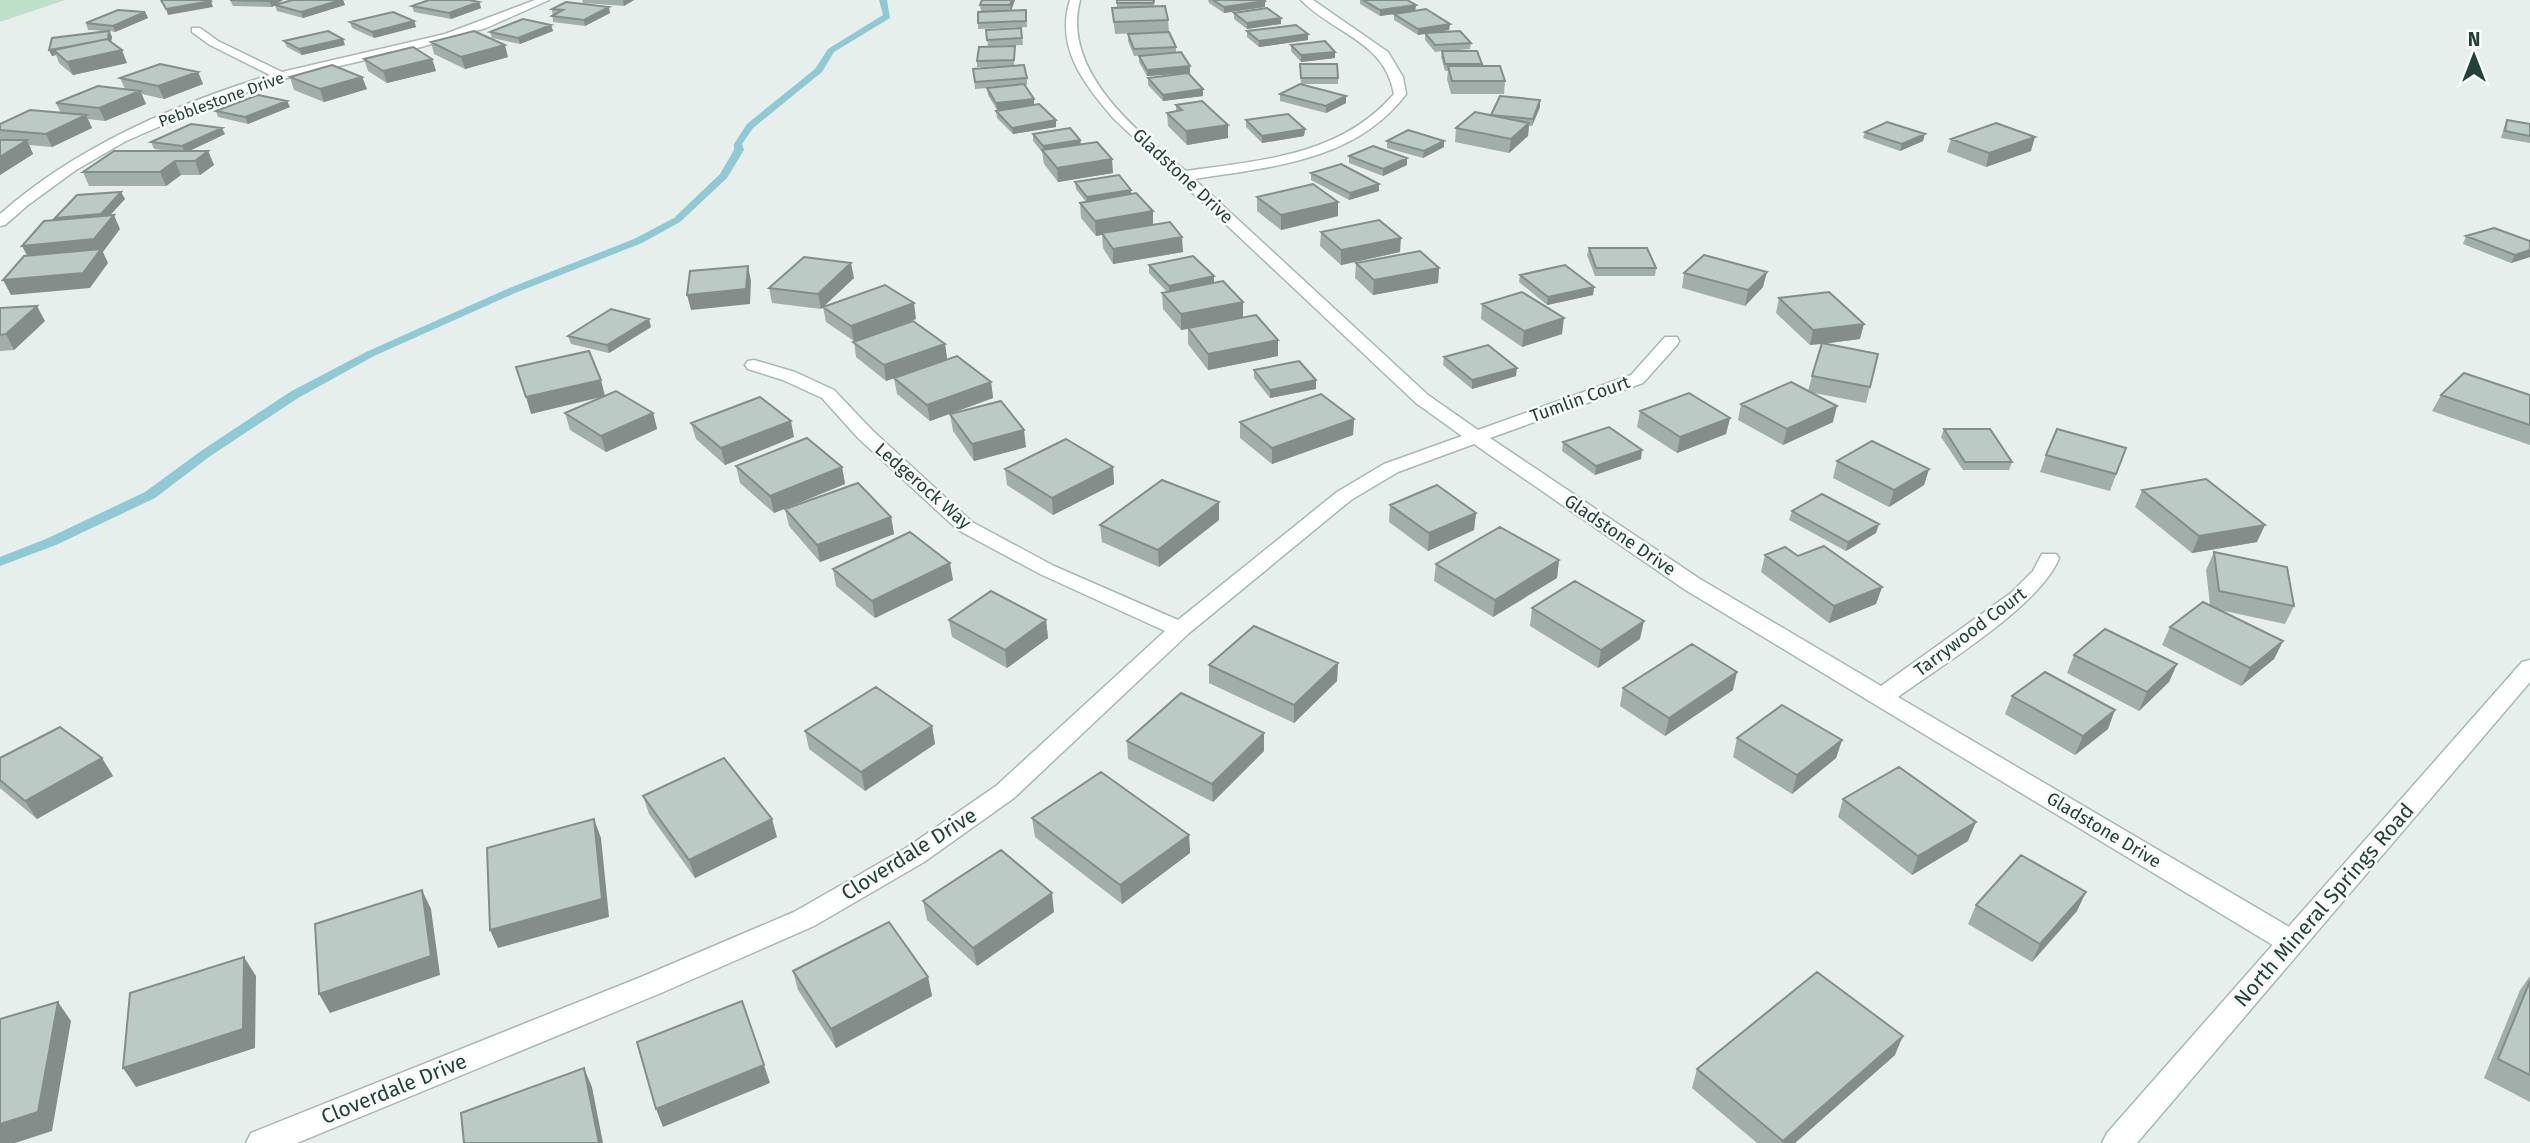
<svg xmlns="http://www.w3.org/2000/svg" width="2530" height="1143" font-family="'Fira Sans',sans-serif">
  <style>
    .green { fill: #bfe0c8 }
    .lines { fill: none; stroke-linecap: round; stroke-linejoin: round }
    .stream { fill: #8ec9d4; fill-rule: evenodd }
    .street-casing { stroke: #a8b8b2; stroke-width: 3 }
    .secondary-casing { stroke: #a4bbb3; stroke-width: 3 }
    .street { fill: #fff; fill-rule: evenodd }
    .secondary { fill: #fff; fill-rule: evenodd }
    .wall { fill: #a1aea9 }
    .shaded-wall { fill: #838d89 }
    .building { fill: #bbcac4; stroke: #838d89; stroke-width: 2 }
    .labels { text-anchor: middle; stroke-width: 5; stroke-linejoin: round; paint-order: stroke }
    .far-street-label { font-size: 16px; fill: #24423a; stroke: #f7fbf9 }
    .street-label { font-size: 18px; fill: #24423a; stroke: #f7fbf9 }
    .near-street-label { font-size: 21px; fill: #24423a; stroke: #f7fbf9 }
  </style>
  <rect width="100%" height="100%" fill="#e6efeb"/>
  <path class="green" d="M0,0H65L0,22Z"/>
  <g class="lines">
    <path class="stream" d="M879,0H887L890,18L834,52L822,72L753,128L742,144L744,150L727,178L680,222L642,243L515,293L374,356L298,398L209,457L155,498L56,545L0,566V557L46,539L145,492L201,451L290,392L366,352L507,289L634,239L674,218L720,174L734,150V144L747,124L815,69L828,49L883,15Z"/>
    <defs>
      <path id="street" d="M535,0H549L486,28L421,47L279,80L181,117L126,141L76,170L28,205L5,225L0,226V214C76,147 173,105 270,75L210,45L192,32V28H200L218,41L282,72L445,34Z
        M1070,0H1080C1061,71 1137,132 1186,171C1263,160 1340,156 1394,94C1385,41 1334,34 1301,0H1313L1388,52L1403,77L1406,94C1356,161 1271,167 1194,179L1428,395L1478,430L1631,375L1665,337H1677L1679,341L1677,345L1643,383L1490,438L1700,579L1881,686L2011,593L2033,571L2042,554H2056L2059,558C2041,605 1942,665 1898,697L2301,934L2305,942L2301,950L2291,953L2281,950L1684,589L1474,444L1398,472L1351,500L1188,634L1014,798L924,862L814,926L661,993L297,1143H246L251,1133L641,977L794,912L906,848L996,786L1165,631L1040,574L958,530L858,438L822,398L783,380L748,369L745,365L748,361L754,360L795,372L834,390L872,430L972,522L1054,566L1178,620L1337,492L1384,464L1462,436L1416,403L1114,119C1084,84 1055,48 1070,0Z"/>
      <path id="secondary" d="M2530,660V682L2137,1143H2102L2107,1133L2522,662Z"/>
    </defs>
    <use href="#street" class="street-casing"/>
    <use href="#secondary" class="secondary-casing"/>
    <use href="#street" class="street"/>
    <use href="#secondary" class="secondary"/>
  </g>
  <path class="wall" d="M230,0H283L275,5L292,0H343L345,5L303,18L277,11L275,5L272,7L233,6Z
    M582,0H634L624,6L583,3Z
    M1015,0L1011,10H1026L1027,27L978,29V23L981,11L980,5Z
    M1117,0H1155L1154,7L1168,20L1169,32L1176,47V53L1190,66V73L1147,76L1139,62V56L1161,54L1134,56L1128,41V34L1161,32L1115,34L1112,8H1117Z
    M1208,0H1264L1265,7L1224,13L1209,3Z
    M1360,0H1407L1416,5L1415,11L1380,16L1360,4Z
    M479,2L481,8L451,19L414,12L412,6Z
    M552,9L610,13L585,26L553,22Z
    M145,12L148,18L115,32L110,31L112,37L111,42L127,63L73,75L59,63L56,55L52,56L49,50L106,31L88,30L86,23Z
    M1234,13L1281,24L1247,29L1234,19Z
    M1394,14L1450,24L1449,30L1430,33L1471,43L1470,49L1448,51L1482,64V66L1505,81L1504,94H1451L1447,79L1448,71H1445L1441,57L1442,51L1435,52L1425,40V34L1418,35L1394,20Z
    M414,21L416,27L374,38L352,28L350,22Z
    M551,25L553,31L520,44L492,38L490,32Z
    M1021,28L1023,45L988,46L986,30Z
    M1247,31L1308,34V40L1259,47L1247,37Z
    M284,41L345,45L302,55L287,47Z
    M431,42L508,57L465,69L434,54Z
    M1291,45L1335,58L1301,62L1291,51Z
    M1015,52L1014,66L1027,78V85H1025L1034,105L1056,120V127L1013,134L997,118L996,111L1016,108L997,110L988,95L987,88L1000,87L975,89L973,69L1007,66L977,67V61Z
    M364,59H432L436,71L387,83L368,71Z
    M1300,64L1338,78V84H1301Z
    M198,72L203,84L164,99L142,94L146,104L105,121L88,119L92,128L52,147L29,145L33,154L0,175V124L61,113L56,103L125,89L120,78Z
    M290,77H362L367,89L324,102L294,90Z
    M1148,78L1203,89V96L1163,101L1148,85Z
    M1280,94L1346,96V103L1326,113L1280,101Z
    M287,101L290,107L248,124L218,117L216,111Z
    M1176,105L1228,138L1187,145L1168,126L1167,113L1176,111Z
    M1540,107L1532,126H1529L1528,136L1509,153L1455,142L1456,128L1491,116Z
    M1246,120L1305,129L1304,136L1262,143L1246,127Z
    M2507,120L2530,124V143L2501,138L2504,127Z
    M1865,132L1923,141L1900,151L1863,138Z
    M225,134L189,151H208L214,165L200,175H181L166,186H89L83,172L170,151L154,149L151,142Z
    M1033,134L1080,140L1081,144L1113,173L1058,182L1044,164L1042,152L1033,141Z
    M1951,139L2031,151L1986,167L1947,152Z
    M1387,141H1444V147L1423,158L1387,148Z
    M1349,156L1407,165L1383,176L1349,163Z
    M1311,173L1379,184V191L1349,200L1311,180Z
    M1075,182L1131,194L1153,211V225L1183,252L1113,264L1103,248L1102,235L1096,236L1081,218L1080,203L1086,202L1076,189Z
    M1257,197L1338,216L1281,230L1257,211Z
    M1321,232L1400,252L1341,265L1320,246Z
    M2466,236L2530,241V257L2511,263L2463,244Z
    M1589,248L1656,268L1655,276H1595L1587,255Z
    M1356,263L1439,268L1438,283L1373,295L1355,278Z
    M1149,265L1214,283L1243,317L1278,356L1208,370L1188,344V329L1181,330L1163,309L1162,293L1167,292L1149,273Z
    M1684,273L1763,287L1745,306L1682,288Z
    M1520,275L1594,287L1593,295L1547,305L1519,282Z
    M854,278L824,306L916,319L869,336L945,344L947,359L991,382L993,398L930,421L897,394L894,378L886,381L856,357L854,341L826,322L823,307L821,309L772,303L769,288Z
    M1779,298L1860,339L1823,344L1870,387L1866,403L1809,392L1833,422L1783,445L1738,420L1741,404L1808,391L1821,344L1810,345L1776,313Z
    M1482,304L1562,334L1522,347L1481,319Z
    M0,308L45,321L14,350L0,351Z
    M651,327L609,353L571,344L568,336Z
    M1444,357L1516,376L1472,389L1443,365Z
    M1254,370L1316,380V389L1270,398L1254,378Z
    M2441,395H2530V445L2432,411Z
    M605,396L653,413L657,429L606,452L570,430L565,413L602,397L531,414Z
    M1640,411L1730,418L1726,434L1677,453L1637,427Z
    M950,414L1026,447L974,461L953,431Z
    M1354,419L1353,435L1272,464L1240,438V422Z
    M691,423L794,437L725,465L696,439Z
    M1944,429L2012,462L2009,470H1963L1941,437Z
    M1563,442L1641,459L1595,475L1562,451Z
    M2126,448L2110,491L2040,472L2046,455Z
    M1837,461L1929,469L1924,485L1889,507L1833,478Z
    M736,466L842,467L845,484L774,513L740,483Z
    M1113,467L1114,484L1053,515L1007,485L1005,469Z
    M2142,490L2257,542L2192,553L2135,507Z
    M1219,502V520L1159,567L1102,542L1100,525Z
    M1390,505L1476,513L1474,530L1428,551L1389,522Z
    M785,509L891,517L894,534L820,562L789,526Z
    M1792,511L1876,533L1846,551L1789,520Z
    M2214,552L2294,606L2285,624L2220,610L2283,641L2274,659L2241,686L2162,645L2170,627L2210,605L2206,570Z
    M1765,555L1798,556L1882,587L1876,604L1829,623L1761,572Z
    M1559,560L1557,578L1493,617L1434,581L1436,564Z
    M833,569L953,580L875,618L836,586Z
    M1532,608L1640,639L1598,668L1530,626Z
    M949,620H1046L1048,638L1007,668L952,637Z
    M2074,655L2177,664L2169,682L2139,711L2067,673Z
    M1338,663L1337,681L1294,723L1209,683V665Z
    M1623,688L1733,690L1665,736L1620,706Z
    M2012,696L2108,729L2075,755L2005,714Z
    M932,726L935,744L865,791L809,749L805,731Z
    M1737,738L1842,740L1836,758L1792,794L1733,757Z
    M1127,741L1264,751L1213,802L1128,759Z
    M0,758H102L113,776L37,819L0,788Z
    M643,796L777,837L695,878L649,814Z
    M1843,799L1968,841L1912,875L1838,817Z
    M1032,818L1189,835L1190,853L1122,904L1035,837Z
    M923,901L1054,912L977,966L927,920Z
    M1976,905L2077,911L2032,962L1968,924Z
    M793,971L928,977L932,996L836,1048L798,990Z
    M2530,976V1102L2484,1078L2520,990Z
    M1895,1055L1795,1143H1757L1692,1088L1697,1069Z"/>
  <path class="shaded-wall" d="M271,0H283L272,7L269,1Z
    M341,0H343L345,5L303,18L301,12Z
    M623,0H634L624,6Z
    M1012,0H1015L1011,11L1010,5Z
    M211,1L213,7L168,15L166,9Z
    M1265,1V7L1224,13V7Z
    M479,2L481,8L451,19L449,13Z
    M1416,5L1415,11L1380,16V10Z
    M609,7L610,13L585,26L584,20Z
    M145,12L148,18L115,32L113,26Z
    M1281,18V24L1247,29V23Z
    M414,21L416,27L374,38L372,32Z
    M1450,24L1449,30L1418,35V29Z
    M551,25L553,31L520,44L518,38Z
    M109,31L112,37L110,48L54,50L56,55L52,56L49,50Z
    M1308,34V40L1259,47V41Z
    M343,39L345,45L302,55L299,49Z
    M505,45L508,57L465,69L461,57Z
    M122,50L127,63L73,75L67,62Z
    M1335,52V58L1301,62V55Z
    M432,59L436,71L387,83L383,71Z
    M1190,66V73L1147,76V70Z
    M198,72L203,84L164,99L158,86Z
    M362,77L367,89L324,102L320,89Z
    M1203,89V96L1163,101V95Z
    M140,91L146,104L105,121L99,108Z
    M1346,96V103L1326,113V106Z
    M1034,99V105L997,110L996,103Z
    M1540,100V107L1532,126L1533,119Z
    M287,101L290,107L248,124L245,117Z
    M86,115L92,128L52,147L46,134Z
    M1056,120V127L1013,134L1012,128Z
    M1529,123L1528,136L1509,153L1511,139Z
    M1228,125V138L1187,145L1186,131Z
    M222,128L225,134L185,153L182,146Z
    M1305,129L1304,136L1262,143V136Z
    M1925,134L1923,141L1900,151L1902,144Z
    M2035,137L2031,151L1986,167L1989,153Z
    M27,140L33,154L0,175V157Z
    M1080,140L1081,146L1043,153V146Z
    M1444,141V147L1423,158L1424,151Z
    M208,151L214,165L200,175L195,161Z
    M1407,158V165L1383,176V169Z
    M1112,159L1113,173L1058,182L1057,168Z
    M175,161L181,175L166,186L160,172Z
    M1379,184V191L1349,200L1350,193Z
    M1131,190V197L1087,204V197Z
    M121,192L125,199L105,221L59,225L55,218Z
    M1338,202V216L1281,230V215Z
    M1153,211V225L1096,236L1095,221Z
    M114,215L120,229L103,252L108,263L90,288L11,295L3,280L30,261L22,246Z
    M1182,237L1183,252L1113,264V249Z
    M1401,238L1400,252L1341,265V250Z
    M2530,250V257L2511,263L2515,255Z
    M851,263L854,278L821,309L818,294Z
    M748,266L751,281L750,304L691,310L687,295Z
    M1439,268L1438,283L1373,295L1374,280Z
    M1767,272L1763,287L1745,306L1748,290Z
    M1214,276V284L1169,294V286Z
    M1594,287L1593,295L1547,305L1548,297Z
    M1243,302V317L1181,330V314Z
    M914,303L916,319L854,342L851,326Z
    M37,306L45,321L14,350L6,334Z
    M1564,318L1562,334L1522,347L1524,331Z
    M649,319L651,327L609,353L607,345Z
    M1864,324L1860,339L1810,345L1813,330Z
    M1278,340V356L1208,370V354Z
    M945,344L947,359L886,381L884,365Z
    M1517,368L1516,376L1472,389V380Z
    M601,380L605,396L531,414L526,397Z
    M1316,380V389L1270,398V390Z
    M991,382L993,398L930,421L927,405Z
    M1837,406L1833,422L1783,445L1787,429Z
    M653,413L657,429L606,452L601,436Z
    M1730,418L1726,434L1677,453L1680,437Z
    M1354,419L1353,435L1272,464V448Z
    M791,421L794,437L725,465L721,448Z
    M1024,430L1026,447L974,461L972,444Z
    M1642,450L1641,459L1595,475L1596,466Z
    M842,467L845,484L774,513L770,496Z
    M1113,467L1114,484L1053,515L1052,498Z
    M1929,469L1924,485L1889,507L1894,490Z
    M1219,502V520L1159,567L1158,550Z
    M1476,513L1474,530L1428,551L1429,533Z
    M891,517L894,534L820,562L817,545Z
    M1879,524L1876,533L1846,551L1848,542Z
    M2265,525L2257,542L2192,553L2199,536Z
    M1559,560L1557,578L1493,617L1495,600Z
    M950,563L953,580L875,618L872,601Z
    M1882,587L1876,604L1829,623L1834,606Z
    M1046,620L1048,638L1007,668L1005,650Z
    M1644,621L1640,639L1598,668L1601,650Z
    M2283,641L2274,659L2241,686L2250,668Z
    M1338,663L1337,681L1294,723V705Z
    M2177,664L2169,682L2139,711L2147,692Z
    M1737,672L1733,690L1665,736L1669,718Z
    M2115,710L2108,729L2075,755L2083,736Z
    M932,726L935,744L865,791L861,772Z
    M1264,733V751L1213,802L1212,784Z
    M1842,740L1836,758L1792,794L1797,775Z
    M102,758L113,776L37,819L25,801Z
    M594,819L601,838L609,917L498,948L490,930Z
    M772,819L777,837L695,878L689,860Z
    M1976,822L1968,841L1912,875L1918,856Z
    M1189,835L1190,853L1122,904L1120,885Z
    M422,890L431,909L440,975L330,1013L319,994Z
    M2086,892L2077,911L2032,962L2040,944Z
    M1052,893L1054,912L977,966L973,948Z
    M244,957L256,976L255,1048L136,1087L123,1068Z
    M928,977L932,996L836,1048L831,1029Z
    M58,1002L71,1021L52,1131L15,1143H0V1124Z
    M1903,1036L1895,1055L1795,1143H1782L1783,1141Z
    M764,1065L770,1083L663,1127L656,1109Z
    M584,1068L592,1087L603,1143H599Z"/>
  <path class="building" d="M161,0H210L211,1L166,9Z
    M230,0H271L269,1Z
    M292,0H341L301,12L275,5Z
    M429,0H469L479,2L449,13L412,6Z
    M982,0H1012L1010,5H980Z
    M1117,0H1154L1153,3H1117Z
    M1213,0H1264L1265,1L1224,7Z
    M1363,0H1407L1416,5L1380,10Z
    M566,2L609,7L584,20L552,16L563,10L552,9Z
    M1165,6L1168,20L1114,22L1112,8Z
    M1267,8L1281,18L1247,23L1234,13Z
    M1426,9L1450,24L1418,29L1394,14Z
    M118,10L145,12L113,26L86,23Z
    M1026,10V21L978,23V12Z
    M393,12L414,21L372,32L350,22Z
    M523,19L551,25L518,38L490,32Z
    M1296,25L1308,34L1259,41L1247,31Z
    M1021,28L1022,38L987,40L986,30Z
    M109,31L108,39L72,46L49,50L52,38Z
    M328,31L343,39L299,49L284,41Z
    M474,31L505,45L461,57L431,42Z
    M1460,31L1471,43L1435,45L1425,33Z
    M1169,32L1176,47L1134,49L1128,34Z
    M107,39L122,50L67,62L54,50Z
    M1325,41L1335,52L1301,55L1291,45Z
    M1015,46L1014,60L977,61L979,47Z
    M413,47L432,59L383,71L364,59Z
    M1442,51H1477L1482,64H1445Z
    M1181,52L1190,66L1147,70L1139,56Z
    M160,64L198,72L158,86L120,78Z
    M1300,64H1337L1338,78H1301Z
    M332,65L362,77L320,89L290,77Z
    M1024,65L1027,78L975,82L973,69Z
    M1448,66H1500L1505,81H1452Z
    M1188,73L1203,89L1163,95L1148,78Z
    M1024,84L1034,99L996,103L987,88Z
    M1300,84L1346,96L1326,106L1280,94Z
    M98,86L140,91L99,108L56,103Z
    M258,95L287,101L245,117L216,111Z
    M1500,96L1540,100L1533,119L1491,115Z
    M1202,101L1228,125L1186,131L1167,113L1182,110L1176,105Z
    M1039,104L1056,120L1012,128L996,111Z
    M30,110L86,115L46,134L0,130V124Z
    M1475,112L1529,123L1511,139L1456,128Z
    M1288,114L1305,129L1262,136L1246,120Z
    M2507,120L2530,124V136L2505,131Z
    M1887,122L1925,134L1902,144L1865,132Z
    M1996,123L2035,137L1989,153L1951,139Z
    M191,124L222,128L182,146L151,142Z
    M1070,128L1080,140L1043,146L1033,134Z
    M1408,130L1444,141L1424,151L1387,141Z
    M0,140H27L0,157Z
    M1097,142L1112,159L1057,168L1042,150Z
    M1373,146L1407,158L1383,169L1349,156Z
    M114,151H208L195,161H175L160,172H83Z
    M1341,164L1379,184L1350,193L1311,173Z
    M1119,175L1131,190L1087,197L1075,182Z
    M1313,184L1338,202L1281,215L1257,197Z
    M121,192L101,214L55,218L77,195Z
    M1136,193L1153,211L1095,221L1080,203Z
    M114,215L94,239L22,246L44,221Z
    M1379,220L1401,238L1341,250L1321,232Z
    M1170,222L1182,237L1113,249L1102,233Z
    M2494,228L2530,241V250L2515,255L2466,236Z
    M1589,248H1647L1656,268H1596Z
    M101,249L83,273L3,280L24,256Z
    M1420,251L1439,268L1374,280L1356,263Z
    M1704,255L1767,272L1748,290L1684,273Z
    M1193,256L1214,276L1169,286L1149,265Z
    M804,257L851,263L818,294L769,288Z
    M1565,265L1594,287L1548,297L1520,275Z
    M748,266L746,289L687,295L690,271Z
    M1223,281L1243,302L1181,314L1162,293Z
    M885,285L914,303L851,326L823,307Z
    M1522,292L1564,318L1524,331L1482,304Z
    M1829,292L1864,324L1813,330L1779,298Z
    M37,306L6,334L0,335V308Z
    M611,309L649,319L607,345L568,336Z
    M1256,315L1278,340L1208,354L1188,328Z
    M913,321L945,344L884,365L853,342Z
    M1822,343L1878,354L1870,387L1812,376Z
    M1488,345L1517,368L1472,380L1444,357Z
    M589,351L601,380L526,397L516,367Z
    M957,356L991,382L927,405L894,378Z
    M1299,361L1316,380L1270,390L1254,370Z
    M2464,373L2530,395V425L2441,395Z
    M1791,382L1837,406L1787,429L1741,404Z
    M616,391L653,413L601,436L565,413Z
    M1689,393L1730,418L1680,437L1640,411Z
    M1321,394L1354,419L1272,448L1240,422Z
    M760,397L791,421L721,448L691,423Z
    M1001,401L1024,430L972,444L950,414Z
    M1609,427L1642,450L1596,466L1563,442Z
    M1944,429H1990L2012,462H1965Z
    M2057,429L2126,448L2116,474L2046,455Z
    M807,438L842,467L770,496L736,466Z
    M1066,439L1113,467L1052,498L1005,469Z
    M1872,441L1929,469L1894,490L1837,461Z
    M2206,479L2265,525L2199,536L2142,490Z
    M1162,480L1219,502L1158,550L1100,525Z
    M858,483L891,517L817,545L785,509Z
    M1437,485L1476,513L1429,533L1390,505Z
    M1822,494L1879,524L1848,542L1792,511Z
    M1500,527L1559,560L1495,600L1436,564Z
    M910,532L950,563L872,601L833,569Z
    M1824,546L1882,587L1834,606L1765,555L1785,547L1798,556Z
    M2214,552L2287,567L2294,606L2219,591Z
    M1575,581L1644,621L1601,650L1532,608Z
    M991,591L1046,620L1005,650L949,620Z
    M2203,602L2283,641L2250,668L2170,627Z
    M1254,626L1338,663L1294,705L1209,665Z
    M2105,629L2177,664L2147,692L2074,655Z
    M1692,644L1737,672L1669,718L1623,688Z
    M2045,672L2115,710L2083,736L2012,696Z
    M876,687L932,726L861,772L805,731Z
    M1181,693L1264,733L1212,784L1127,741Z
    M1782,705L1842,740L1797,775L1737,738Z
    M60,727L102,758L25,801L0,780V758Z
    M724,758L772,819L689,860L643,796Z
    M1899,767L1976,822L1918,856L1843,799Z
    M1101,772L1189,835L1120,885L1032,818Z
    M594,819L602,899L490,930L487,848Z
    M1001,850L1052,893L973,948L923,901Z
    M2021,855L2086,892L2040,944L1976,905Z
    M422,890L431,956L319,994L315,924Z
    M889,922L928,977L831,1029L793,971Z
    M244,957L243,1029L123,1068L130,993Z
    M1817,972L1903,1036L1783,1141L1697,1069Z
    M2530,981V1075L2498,1059Z
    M742,1001L764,1065L656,1109L637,1042Z
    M58,1002L38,1112L0,1124V1019Z
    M584,1068L599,1143H464L461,1113Z"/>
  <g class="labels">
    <g class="far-street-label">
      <text transform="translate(221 99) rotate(-20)" y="6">Pebblestone Drive</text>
    </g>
    <g class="street-label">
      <text transform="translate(1183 176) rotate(43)" y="6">Gladstone Drive</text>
      <text transform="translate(1580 399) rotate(-20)" y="6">Tumlin Court</text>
      <text transform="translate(923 486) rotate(41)" y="6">Ledgerock Way</text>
      <text transform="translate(1620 535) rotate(34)" y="6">Gladstone Drive</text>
      <text transform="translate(1970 632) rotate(-37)" y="6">Tarrywood Court</text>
      <text transform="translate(2104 830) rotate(31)" y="6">Gladstone Drive</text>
    </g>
    <g class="near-street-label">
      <text transform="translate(909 854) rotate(-32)" y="7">Cloverdale Drive</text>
      <text transform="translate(2324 905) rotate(-49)" y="7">North Mineral Springs Road</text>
      <text transform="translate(394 1089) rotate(-22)" y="7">Cloverdale Drive</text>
    </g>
  </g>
  <g transform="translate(2474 56)" stroke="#f7fbf9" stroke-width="5" paint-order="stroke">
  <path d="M0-5L12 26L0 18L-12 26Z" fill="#24423a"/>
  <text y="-10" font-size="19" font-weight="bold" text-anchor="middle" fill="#24423a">N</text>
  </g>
</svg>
